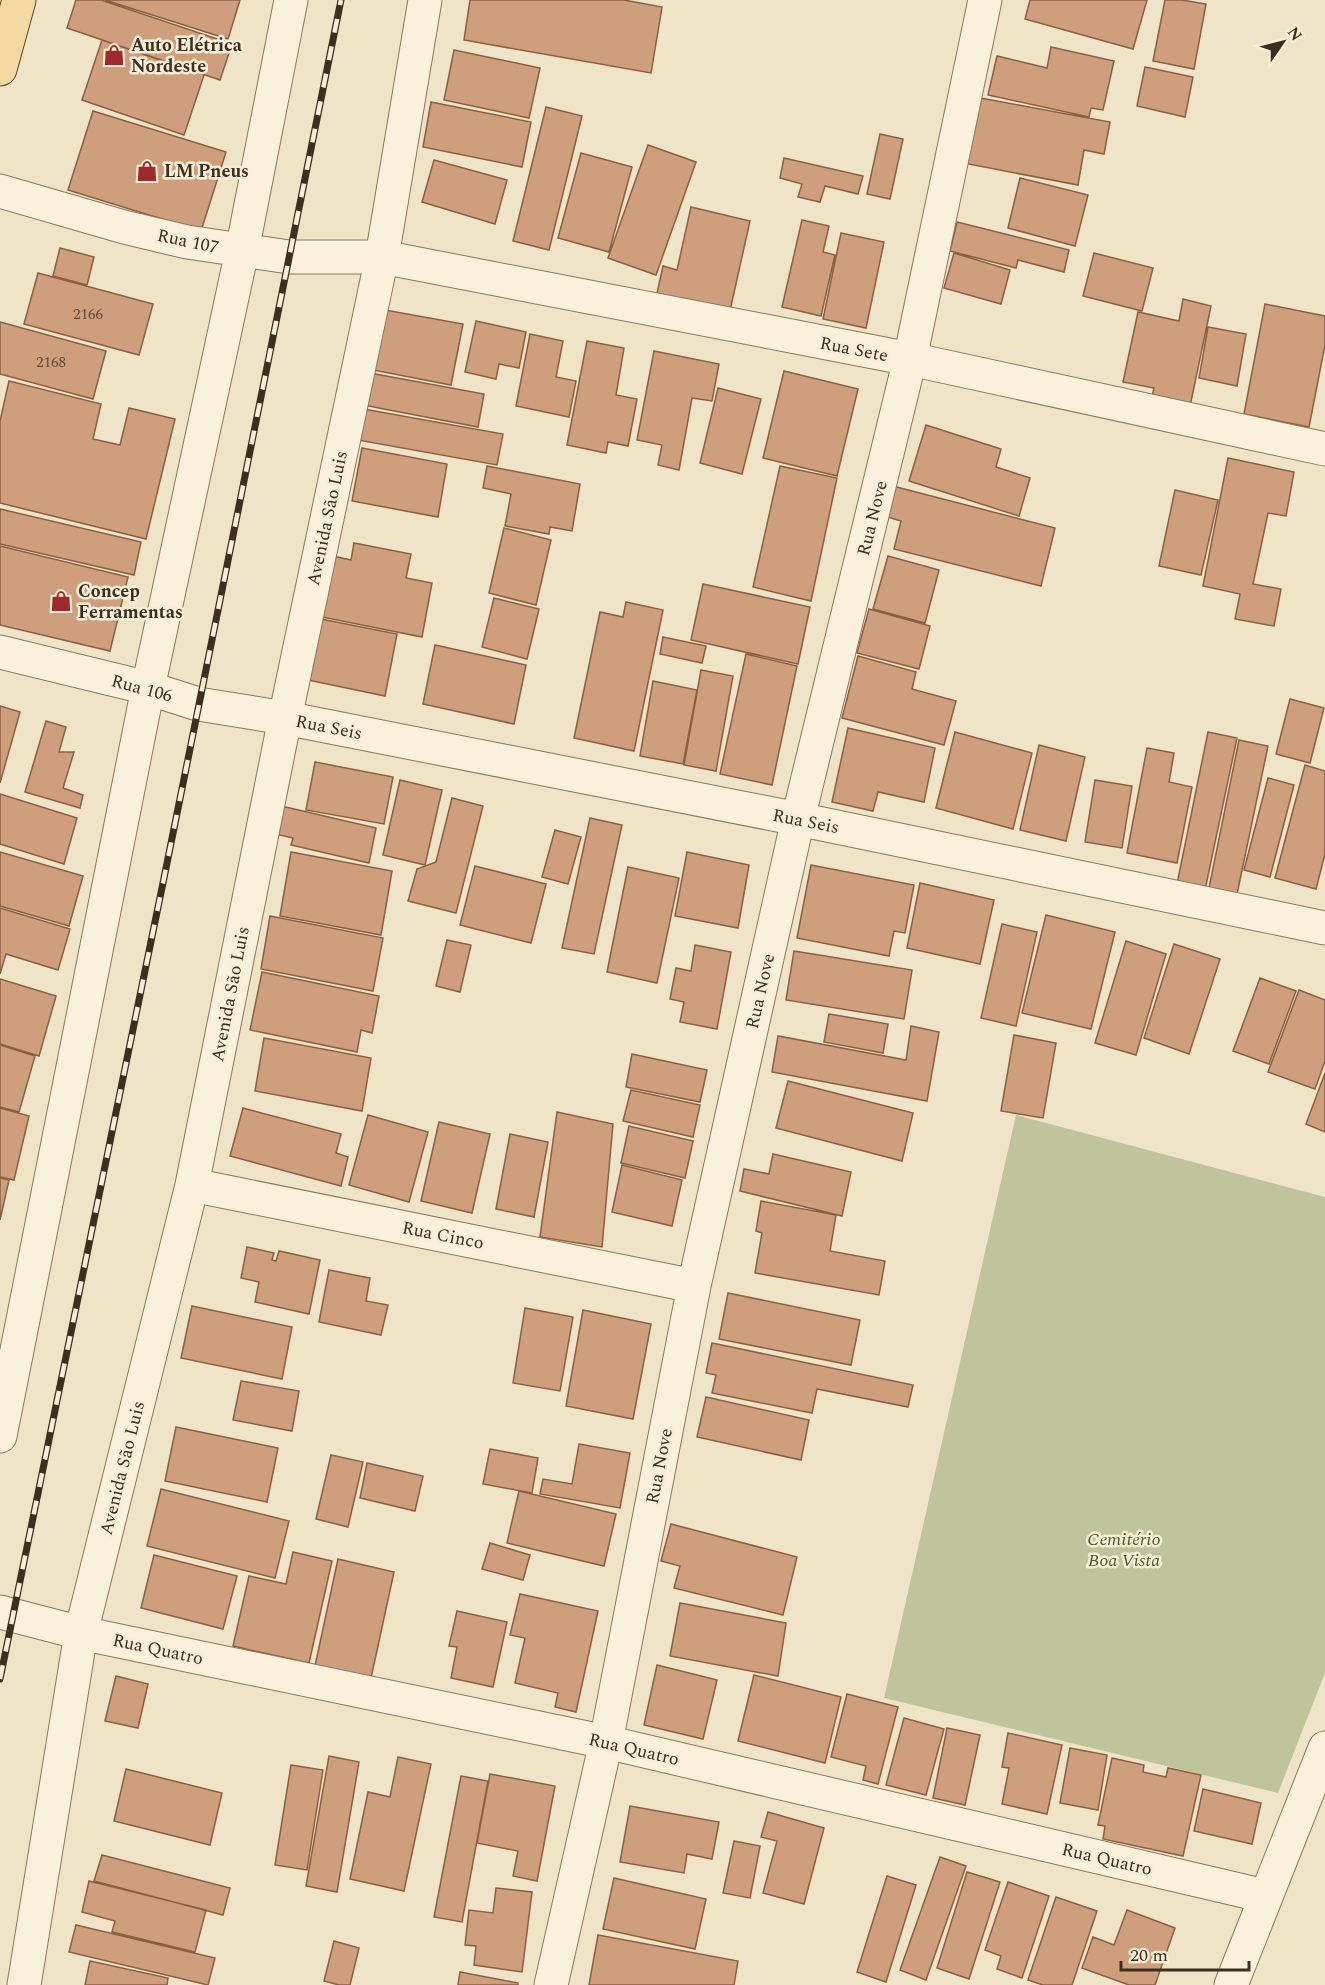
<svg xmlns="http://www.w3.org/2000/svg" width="1325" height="1985" font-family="Spectral,serif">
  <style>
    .cemetery { fill: #bfc49a }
    .building { fill: #cf9f7d; stroke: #8d5f41; stroke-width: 1.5 }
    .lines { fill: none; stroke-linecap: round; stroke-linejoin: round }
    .minor-casing { stroke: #8d765c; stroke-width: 35 }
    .tertiary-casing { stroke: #8d765c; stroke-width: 35 }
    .primary-casing { stroke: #5b4430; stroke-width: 35 }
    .minor { stroke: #faf1dc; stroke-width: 33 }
    .tertiary { stroke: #faf1dc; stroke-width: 33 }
    .primary { stroke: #f3d9a0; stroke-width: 33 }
    .rail-casing { stroke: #3d2e20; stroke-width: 7 }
    .rail { stroke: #f7eed8; stroke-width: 4.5; stroke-dasharray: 14; stroke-linecap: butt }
    .labels { text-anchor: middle; stroke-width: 5; stroke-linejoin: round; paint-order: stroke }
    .number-label { font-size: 15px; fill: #624a37 }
    .poi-label { font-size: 18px; font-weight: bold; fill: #3d2e20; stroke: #f7eed8; text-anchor: start }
    .street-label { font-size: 18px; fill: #3d2e20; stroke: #f7eed8 }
    .park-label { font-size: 18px; font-style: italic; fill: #4d5a26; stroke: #f7eed8 }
  </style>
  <rect width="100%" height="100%" fill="#f0e4c8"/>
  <path class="cemetery" d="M1016,1115L1325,1197V1673L1278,1793L884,1698Z"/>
  <path class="building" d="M76,0H101L232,44L220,80L67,28Z
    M105,0H240L228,39Z
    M470,0H624L662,7L651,73L464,40Z
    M1030,0H1147L1133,49L1025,19Z
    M1165,0H1182L1206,4L1194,69L1153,61Z
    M102,40L204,75L184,135L82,100Z
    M1051,47L1114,61L1103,110L1091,108L1089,117L988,95L997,56L1047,68Z
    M454,50L540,68L529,118L444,100Z
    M1145,67L1193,77L1185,117L1137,106Z
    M970,96L1110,122L1104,154L1084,150L1078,185L958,162Z
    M431,102L531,122L522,167L423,147Z
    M546,107L582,116L549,250L513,241Z
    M93,111L226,152L201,231L68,190Z
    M880,134L903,139L890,199L867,194Z
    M648,145L696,162L656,275L608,258Z
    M581,153L632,167L609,252L558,238Z
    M784,158L863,176L858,194L825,186L820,202L798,197L802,184L780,178Z
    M434,160L507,180L495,224L422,202Z
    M1020,178L1088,195L1075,246L1008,228Z
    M691,207L750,221L729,315L656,298L663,266L677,270Z
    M802,220L829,226L823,252L835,255L821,316L782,307Z
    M957,222L1069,250L1064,272L1018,260L1016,268L950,251Z
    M841,233L884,242L866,328L823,319Z
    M60,248L94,257L87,285L53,276Z
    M954,253L1010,270L1001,304L944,288Z
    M1094,253L1153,268L1142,311L1083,296Z
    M38,273L153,304L139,355L24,324Z
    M1183,299L1211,306L1189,411L1151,402L1154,388L1123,382L1138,312L1179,321Z
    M1265,304L1325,316V345L1309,427L1244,414Z
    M385,310L463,324L451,385L373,370Z
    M476,321L526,332L519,368L499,364L496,379L465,372Z
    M0,322L106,351L93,399L0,374Z
    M1208,327L1246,334L1237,386L1199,378Z
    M530,334L563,341L556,377L576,381L569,417L516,406Z
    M587,341L624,348L616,395L637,399L628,446L608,442L606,453L567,445Z
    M654,351L719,364L712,401L692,398L679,470L658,465L662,445L637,440Z
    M784,371L858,389L837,476L763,458Z
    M370,373L484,394L478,427L363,405Z
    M9,381L101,404L93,439L120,445L129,408L175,419L146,539L0,503V421Z
    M718,388L761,399L742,474L700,463Z
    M358,408L503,434L497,465L352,439Z
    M926,425L1001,449L996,467L1030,478L1019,516L909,481Z
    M362,448L447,464L438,517L352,501Z
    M1228,458L1294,472L1286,516L1268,513L1253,584L1281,589L1274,626L1235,619L1240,594L1203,586Z
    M487,466L580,484L572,531L550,527L549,534L505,526L511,494L483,488Z
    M780,466L837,478L811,601L753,587Z
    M885,484L1055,528L1041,586L894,549L901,521L878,514Z
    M1175,490L1218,500L1201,575L1159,566Z
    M0,509L141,542L134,575L0,544Z
    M504,528L551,540L536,605L489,593Z
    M354,543L411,554L406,578L432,583L422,637L312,615L324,554L351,560Z
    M0,546L128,577L110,651L0,625Z
    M888,556L939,570L925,623L873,609Z
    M703,584L810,607L798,664L691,640Z
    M494,598L539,609L527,659L482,647Z
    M626,602L663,610L634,751L574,738L600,612L623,617Z
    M869,609L930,626L919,669L857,653Z
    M316,618L397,634L385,696L303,679Z
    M663,637L706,646L702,663L660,654Z
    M435,645L526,665L514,724L423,704Z
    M746,654L797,666L772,785L720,774Z
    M858,656L916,672L912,689L956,701L944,745L842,718Z
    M701,670L733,676L716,771L684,765Z
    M653,681L697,690L683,764L640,756Z
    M1290,699L1324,708L1310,763L1276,754Z
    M0,706L20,712L0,783Z
    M46,721L66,727L59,752H74L63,788L83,795L80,808L25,792Z
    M848,728L935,748L924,802L878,792L873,811L832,802Z
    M955,732L1032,753L1013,829L936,808Z
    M1208,732L1237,738L1205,890L1177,884Z
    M1239,740L1268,746L1236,899L1208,893Z
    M1039,745L1085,757L1066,841L1020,830Z
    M1147,748L1174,753L1169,782L1192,787L1177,863L1127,853Z
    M315,762L393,777L384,824L306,810Z
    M1305,765L1325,771V854L1316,889L1275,878Z
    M1268,778L1294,785L1270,877L1244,870Z
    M400,780L442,790L425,865L383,855Z
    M1095,780L1132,786L1122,848L1085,842Z
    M0,794L77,818L64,864L0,844Z
    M452,798L483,806L456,913L408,901L417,869L436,862Z
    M277,805L376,828L369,863L291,845L293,838L271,833Z
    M590,818L622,825L594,954L562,948Z
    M555,830L581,837L568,884L542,877Z
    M0,852L83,876L69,926L0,906Z
    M291,852L392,871L381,935L280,916Z
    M687,852L749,865L738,928L675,916Z
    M811,865L914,885L905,933L894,931L889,956L797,938Z
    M475,866L546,884L531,943L460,925Z
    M628,867L679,878L657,983L607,972Z
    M920,883L994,900L980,964L907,948Z
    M0,908L70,929L58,970L6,954L0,974Z
    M1046,915L1115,932L1091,1029L1022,1013Z
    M270,916L383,938L373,991L261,969Z
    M1002,924L1037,932L1016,1026L981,1018Z
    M447,940L471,945L460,992L436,986Z
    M1126,941L1166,954L1136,1055L1095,1043Z
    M1174,944L1220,959L1189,1054L1144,1038Z
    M695,945L731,952L717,1029L680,1022L684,1002L670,999L676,968L691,971Z
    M794,951L912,970L904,1019L786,1000Z
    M262,972L379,996L372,1033L361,1030L357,1052L250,1030Z
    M1260,978L1296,991L1269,1064L1233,1051Z
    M0,979L56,996L39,1056L0,1044Z
    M1299,990L1325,1000V1061L1315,1089L1268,1072Z
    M829,1014L888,1024L883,1053L824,1042Z
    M911,1026L939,1032L927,1101L772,1072L778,1036L906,1060Z
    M1014,1035L1056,1043L1043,1118L1001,1111Z
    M264,1038L371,1058L362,1111L255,1091Z
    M0,1045L35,1056L19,1112L0,1107Z
    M632,1054L707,1070L700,1102L626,1087Z
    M1325,1073V1132L1306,1124Z
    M788,1081L913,1113L902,1161L776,1128Z
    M631,1090L700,1105L693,1137L623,1121Z
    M0,1108L29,1116L14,1180L0,1177Z
    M243,1108L341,1134L336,1153L348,1157L341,1186L230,1156Z
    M557,1112L613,1124L602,1247L540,1237Z
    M368,1115L428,1132L409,1202L349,1185Z
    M439,1122L490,1134L472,1213L421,1201Z
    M629,1126L693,1141L685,1178L621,1163Z
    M510,1134L548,1142L534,1217L496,1209Z
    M773,1154L851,1172L842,1216L740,1191L744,1169L769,1174Z
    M622,1165L682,1180L672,1226L612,1212Z
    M0,1178L9,1180L0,1220Z
    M761,1201L836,1215L830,1251L885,1261L879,1295L755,1273L762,1233L756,1231Z
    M247,1247L274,1253L272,1260L276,1261L279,1251L320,1260L309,1314L255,1302L259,1282L241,1278Z
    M329,1270L370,1278L366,1301L388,1305L381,1335L319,1322Z
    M728,1293L860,1320L851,1365L719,1339Z
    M192,1306L292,1327L282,1379L181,1358Z
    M525,1308L573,1317L560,1391L513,1383Z
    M583,1310L651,1324L633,1419L566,1406Z
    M712,1343L913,1385L908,1407L817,1389L812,1413L712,1393L716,1375L706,1373Z
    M241,1381L299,1391L292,1431L233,1420Z
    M706,1397L809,1420L801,1460L697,1437Z
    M176,1427L278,1448L267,1502L165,1481Z
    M579,1444L630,1453L620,1508L540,1494L543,1479L572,1484Z
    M490,1449L538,1458L532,1493L483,1484Z
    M331,1455L363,1462L348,1527L316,1519Z
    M367,1463L423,1476L415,1511L360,1498Z
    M161,1489L289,1521L275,1578L147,1546Z
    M519,1491L616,1514L604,1566L507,1543Z
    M671,1524L797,1557L783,1615L674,1588L680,1566L661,1561Z
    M490,1543L530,1555L523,1580L482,1569Z
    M293,1552L332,1561L309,1663L233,1646L249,1576L286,1584Z
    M154,1555L237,1576L223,1629L141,1608Z
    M338,1559L394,1572L371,1678L315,1666Z
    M520,1594L598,1611L576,1712L555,1707L558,1693L515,1683L525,1638L510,1635Z
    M680,1603L786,1623L778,1676L670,1656Z
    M457,1611L507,1622L493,1687L451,1678L457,1647L449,1646Z
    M657,1665L717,1680L703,1739L644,1725Z
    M754,1675L841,1697L825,1763L738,1741Z
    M116,1676L148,1684L138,1728L105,1721Z
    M847,1694L898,1707L878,1784L863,1780L866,1766L831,1757Z
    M904,1718L944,1729L926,1795L886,1785Z
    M947,1728L980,1735L965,1805L933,1798Z
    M1008,1733L1062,1745L1047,1814L1002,1804L1009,1768L1002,1767Z
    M1070,1748L1107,1755L1098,1810L1060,1803Z
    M329,1756L359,1762L337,1892L306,1886Z
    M398,1757L431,1764L404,1891L350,1879L368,1792L390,1797Z
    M1112,1758L1144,1765L1143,1772L1166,1777L1168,1768L1201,1775L1183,1856L1103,1839L1105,1826L1098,1825Z
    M291,1765L323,1770L307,1870L275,1865Z
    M126,1769L222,1793L210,1845L114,1821Z
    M490,1774L555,1786L537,1881L513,1876L518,1851L477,1843Z
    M461,1776L488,1781L462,1922L434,1917Z
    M1203,1789L1261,1803L1252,1844L1194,1831Z
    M630,1806L719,1822L712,1859L687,1854L684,1873L620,1862Z
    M768,1812L824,1828L804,1904L763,1893L777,1841L761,1837Z
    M734,1841L760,1846L750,1898L723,1893Z
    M102,1855L230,1888L223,1915L94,1881Z
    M940,1857L966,1866L926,1980L900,1970Z
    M967,1872L1000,1882L969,1979L937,1968Z
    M887,1876L916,1885L886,1982L857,1972Z
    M614,1878L706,1899L695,1949L603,1929Z
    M89,1881L206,1910L195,1952L112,1932L115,1921L82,1912Z
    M1008,1882L1049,1896L1022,1978L997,1969L1001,1956L985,1950Z
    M496,1888L532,1892L522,1972L474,1965L476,1946L465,1945L469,1910L493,1913Z
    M1056,1897L1097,1911L1072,1985H1043L1028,1980Z
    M1127,1910L1175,1928L1155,1985H1129L1082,1968L1093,1937L1114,1945Z
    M76,1925L215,1958L208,1985L69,1952Z
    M598,1935L738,1961L734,1985H589Z
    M334,1941L359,1948L350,1985H339L324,1981Z
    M90,1961L168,1978L167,1985H85Z
    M460,1972L518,1983V1985H458Z"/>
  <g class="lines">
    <defs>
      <path id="minor" d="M0,191L124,227L187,242L289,257H382L910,359L1325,449
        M0,652L148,688L198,704L285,718L798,819L1325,928
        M192,1185L694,1286
        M0,1436L148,688L242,251L291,0
        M24,1985L81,1633L192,1185L285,718L382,257L425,0
        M551,1985L606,1742L694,1286L798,819L910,359L985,0"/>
      <path id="tertiary" d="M0,1612L81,1633L606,1742L1265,1896
        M1231,1985L1325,1748"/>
      <path id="primary" d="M0,69L19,0"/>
    </defs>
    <use href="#minor" class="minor-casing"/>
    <use href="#tertiary" class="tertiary-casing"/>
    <use href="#primary" class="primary-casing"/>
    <use href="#minor" class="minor"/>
    <use href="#tertiary" class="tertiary"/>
    <use href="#primary" class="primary"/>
    <defs>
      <path id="rail" d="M0,1679L164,878L341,0"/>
    </defs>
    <use href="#rail" class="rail-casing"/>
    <use href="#rail" class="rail"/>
  </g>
  <defs>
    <symbol id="shop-bare" viewBox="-9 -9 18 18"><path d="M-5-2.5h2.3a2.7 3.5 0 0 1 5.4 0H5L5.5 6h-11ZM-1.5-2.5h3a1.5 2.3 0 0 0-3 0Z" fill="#9e2a2b" stroke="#f7eed8" stroke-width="2.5" paint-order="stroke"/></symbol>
  </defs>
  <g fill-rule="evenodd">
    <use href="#shop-bare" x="99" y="40" width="30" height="30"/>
    <use href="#shop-bare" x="132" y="156" width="30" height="30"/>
    <use href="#shop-bare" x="46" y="586" width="30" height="30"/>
  </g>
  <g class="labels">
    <g class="number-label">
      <text x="88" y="319">2166</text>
      <text x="51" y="367">2168</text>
    </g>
    <g class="poi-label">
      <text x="131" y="51">Auto Elétrica<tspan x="131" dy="21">Nordeste</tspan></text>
      <text x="164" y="177">LM Pneus</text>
      <text x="78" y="597">Concep<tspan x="78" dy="21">Ferramentas</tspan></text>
    </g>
    <g class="street-label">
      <text transform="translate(188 241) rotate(12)" y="6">Rua 107</text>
      <text transform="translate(854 349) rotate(11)" y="6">Rua Sete</text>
      <text transform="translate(327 518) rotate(-78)" y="6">Avenida São Luis</text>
      <text transform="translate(872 518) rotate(-76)" y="6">Rua Nove</text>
      <text transform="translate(142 688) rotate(15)" y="6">Rua 106</text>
      <text transform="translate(329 727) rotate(11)" y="6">Rua Seis</text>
      <text transform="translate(806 821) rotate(11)" y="6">Rua Seis</text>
      <text transform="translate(760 991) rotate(-77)" y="6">Rua Nove</text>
      <text transform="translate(230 994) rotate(-79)" y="6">Avenida São Luis</text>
      <text transform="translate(443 1235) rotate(11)" y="6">Rua Cinco</text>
      <text transform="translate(659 1466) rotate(-79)" y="6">Rua Nove</text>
      <text transform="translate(122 1468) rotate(-76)" y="6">Avenida São Luis</text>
      <text transform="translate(158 1649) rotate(12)" y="6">Rua Quatro</text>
      <text transform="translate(634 1749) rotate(13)" y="6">Rua Quatro</text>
      <text transform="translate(1107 1859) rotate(13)" y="6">Rua Quatro</text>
    </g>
    <g class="park-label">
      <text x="1124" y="1545">Cemitério<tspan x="1124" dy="21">Boa Vista</tspan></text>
    </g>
  </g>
  <g transform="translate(1283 42) rotate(55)" stroke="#f7eed8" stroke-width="4.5" paint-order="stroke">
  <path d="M0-4.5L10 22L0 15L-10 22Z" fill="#3d2e20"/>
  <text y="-9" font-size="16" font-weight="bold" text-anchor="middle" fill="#3d2e20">N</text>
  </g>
  <path d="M1121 1961v9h128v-9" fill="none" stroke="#3d2e20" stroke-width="3"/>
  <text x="1130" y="1961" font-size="18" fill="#3d2e20" stroke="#f7eed8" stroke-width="4.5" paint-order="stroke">20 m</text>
</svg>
